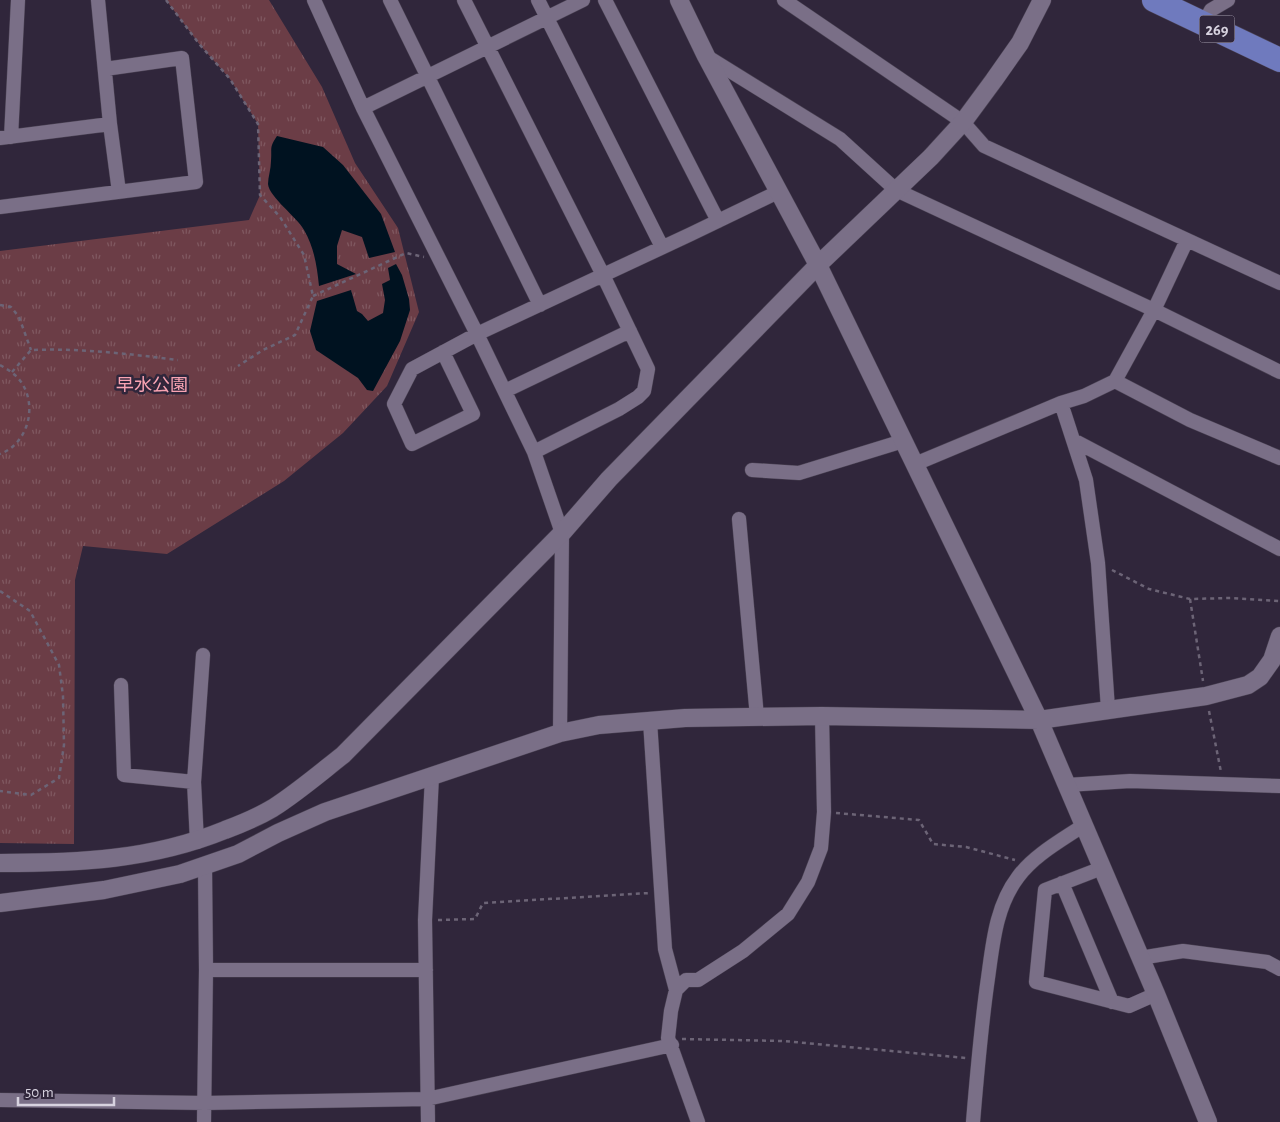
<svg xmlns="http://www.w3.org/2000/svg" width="1280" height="1122" font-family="'Alegreya Sans','Noto Sans JP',sans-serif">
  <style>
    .park { fill: url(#park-tufts) }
    .water { fill: #001220 }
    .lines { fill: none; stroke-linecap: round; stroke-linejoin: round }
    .minor-casing { stroke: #4a4253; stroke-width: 15 }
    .tertiary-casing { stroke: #4a4253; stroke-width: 19 }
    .trunk-casing { stroke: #4a4253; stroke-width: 25 }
    .path { stroke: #6c6476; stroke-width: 2.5; stroke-dasharray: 4 4; stroke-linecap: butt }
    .minor { stroke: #7a6f87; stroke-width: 14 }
    .tertiary { stroke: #7a6f87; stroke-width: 18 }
    .trunk { stroke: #6f7abe; stroke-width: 24 }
    .labels { text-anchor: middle; stroke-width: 5; stroke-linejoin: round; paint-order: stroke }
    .shield { fill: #30263b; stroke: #a59eae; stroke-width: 1 }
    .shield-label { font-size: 16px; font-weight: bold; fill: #d7d2df }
    .park-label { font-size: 18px; fill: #faa4b3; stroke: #30263b }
  </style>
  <defs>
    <pattern id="park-tufts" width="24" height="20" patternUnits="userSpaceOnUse" patternTransform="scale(1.25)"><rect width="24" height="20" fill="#6b3d46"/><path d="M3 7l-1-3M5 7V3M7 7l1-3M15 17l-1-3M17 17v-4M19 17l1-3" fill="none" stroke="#7f5860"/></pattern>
  </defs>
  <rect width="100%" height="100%" fill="#30263b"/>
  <path class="park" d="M166,0H269L322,87L355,163L398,228L419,312L387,386L343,433L284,481L167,554L83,546L75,580L74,844L0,843V251L249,220L260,195L258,124L230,79L200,45Z"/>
  <path class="water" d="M277,136L323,147L343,165L381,214L395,252L369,258L362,237L342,230L337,246V264L356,274L319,286C317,266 314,247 304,230C297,217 269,197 268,184C268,177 271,169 271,161C272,147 269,148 277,136Z
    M396,264L402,275L409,299L410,310L400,341L373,391L367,390L358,378L316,350L310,331L317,301L351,290L357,311L362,314L368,321L383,313L385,300L382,284L390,280L388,268Z"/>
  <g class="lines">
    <defs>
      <path id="minor" d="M98,0L110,124L119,192
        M314,0L363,108L477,334L534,452L562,533L560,733
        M390,0L540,305
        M464,0L603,275L648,369L644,391L638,397L619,409L534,452
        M538,0L662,247
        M605,0L718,221
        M784,0L963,122L984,146L1280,283
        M1204,23L1211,10L1228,0
        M706,56L840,139L896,190L1154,310L1280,372
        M363,108L583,0
        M11,137L18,0
        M0,138L110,124
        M0,207L196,182L182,58L105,69
        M443,352L473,414L412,444L394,404L412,369L477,334L691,234L778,192
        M1115,381L1190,420L1280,458
        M505,391L630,331
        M1061,403L1086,480L1098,563L1108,709
        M1073,440L1280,549
        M915,464L1061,403L1084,396L1115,381L1154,310L1187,240
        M752,470L799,473L903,441
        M739,519L757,717
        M121,685L124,775L194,782
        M650,721L665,949L676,990
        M1067,785L1130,781L1280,786
        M197,842L194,782L203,655
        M1102,868L1045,890L1036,982L1129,1006L1156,994
        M1062,883L1112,1002
        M1140,958L1183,951L1267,962L1280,969
        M206,970H426
        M0,1100L205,1103L427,1099L672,1045
        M204,1122L206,970L205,865
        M428,1122L425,920L432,776
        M698,1122L668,1038L671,1011L676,990L686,980H698L743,951L788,914L808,882L821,848L824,812L822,716
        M973,1122C977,1074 981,1026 988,978C993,942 996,906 1018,877C1034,855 1062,840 1084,825"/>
      <path id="tertiary" d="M679,0L706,56L818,265L1039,720L1156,994L1208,1122
        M0,863C79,863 151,860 225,830C241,824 258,817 273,808C298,792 320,773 343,755L562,533L609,479L818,265L931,157L963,122L994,80L1020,43L1042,0
        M0,903L104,890L180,874L238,854L278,833L325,812L560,733L599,725L685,718L822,716L1039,720L1206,696L1248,685L1260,677L1272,660L1280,636"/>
      <path id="trunk" d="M1154,0L1280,60"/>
    </defs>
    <use href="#minor" class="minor-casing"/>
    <use href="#tertiary" class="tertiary-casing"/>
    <use href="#trunk" class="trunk-casing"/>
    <path class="path" d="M166,0L200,45L230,79L258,124L260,195L280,217L304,255L313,296L295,335L263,350L238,366
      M313,296L406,253L424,257
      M0,305L11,307L19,317L31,350
      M0,365C9,370 18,376 23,385C37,409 27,444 0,454
      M12,372L31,350C81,348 129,354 178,360
      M1112,570L1149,589L1190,599L1231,598L1280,601
      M0,591L30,611L59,665L63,696L64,745L59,778L31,795L0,791
      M1190,599L1203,681
      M1209,711L1221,772
      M836,813L919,820L933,844L966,847L1015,860
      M438,920L475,919L483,903L650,893
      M682,1039L784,1041L966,1058"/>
    <use href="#minor" class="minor"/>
    <use href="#tertiary" class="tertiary"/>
    <use href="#trunk" class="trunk"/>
  </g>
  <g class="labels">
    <rect class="shield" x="1199.5" y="15.5" width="35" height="27" rx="4"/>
    <g class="shield-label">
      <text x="1217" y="35">269</text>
    </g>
    <g class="park-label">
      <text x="152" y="391">早水公園</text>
    </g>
  </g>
  <path d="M18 1097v8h96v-8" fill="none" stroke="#d7d2df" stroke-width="2.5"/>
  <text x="25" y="1097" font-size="15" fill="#d7d2df" stroke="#30263b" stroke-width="4" paint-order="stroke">50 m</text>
</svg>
